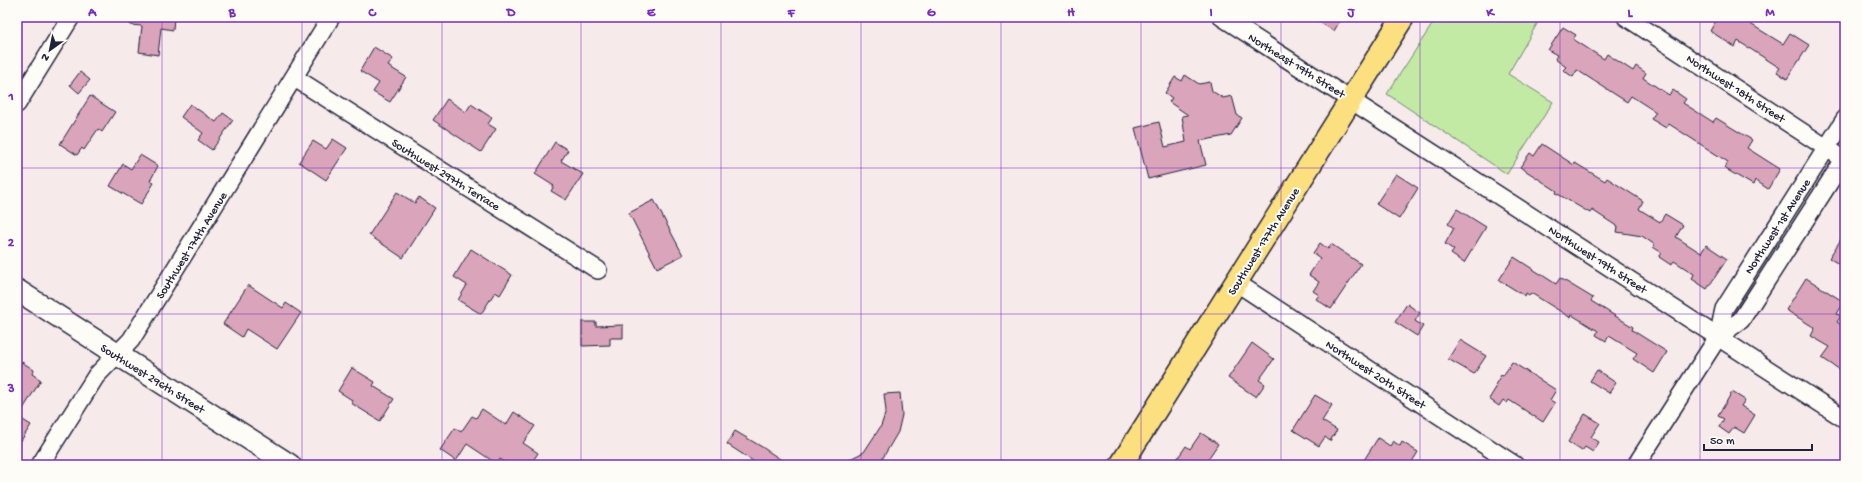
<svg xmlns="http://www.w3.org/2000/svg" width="1862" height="482" font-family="'Gochi Hand',sans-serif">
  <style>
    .green { fill: #c3eaa5; stroke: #728670 }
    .building { fill: #daa4bb; stroke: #22223b }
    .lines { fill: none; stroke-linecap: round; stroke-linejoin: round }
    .minor-casing { stroke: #22223b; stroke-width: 20 }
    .tertiary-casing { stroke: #22223b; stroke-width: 24 }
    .trunk-casing { stroke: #22223b; stroke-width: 25 }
    .minor { stroke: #fdfcf7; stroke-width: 17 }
    .tertiary { stroke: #fdfcf7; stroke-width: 21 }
    .trunk { stroke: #fce080; stroke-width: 22 }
    .grid { fill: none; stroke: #7b2cbf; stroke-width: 1; stroke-opacity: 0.55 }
    .labels { text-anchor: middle; stroke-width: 4; stroke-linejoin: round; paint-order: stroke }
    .street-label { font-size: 12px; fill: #22223b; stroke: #fdfcf7 }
    .neatline { fill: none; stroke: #7b2cbf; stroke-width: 1.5 }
    .grid-label { font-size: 13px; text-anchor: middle; font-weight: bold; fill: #7b2cbf }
  </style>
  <rect width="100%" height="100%" fill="#f6eaeb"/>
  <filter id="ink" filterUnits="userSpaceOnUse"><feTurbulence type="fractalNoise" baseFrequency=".025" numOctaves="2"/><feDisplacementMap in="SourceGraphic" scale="8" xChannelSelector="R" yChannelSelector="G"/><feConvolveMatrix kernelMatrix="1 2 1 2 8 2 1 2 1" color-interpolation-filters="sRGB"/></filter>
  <g filter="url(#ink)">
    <path class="green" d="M1437,17H1541L1508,74L1553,102L1507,174L1387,94Z"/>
    <path class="building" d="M131,17H174L173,30L161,28L158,55L139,52L142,26L130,25Z
      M1311,17H1342L1334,31Z
      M1718,17H1739L1783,44L1790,33L1809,45L1787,79L1777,72L1780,68L1738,41L1735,47L1710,31Z
      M1563,27L1576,35L1573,39L1604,59L1607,54L1633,71L1636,66L1646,73L1643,78L1669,95L1673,90L1686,99L1683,103L1713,122L1716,118L1752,140L1747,148L1780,169L1768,189L1755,180L1753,185L1724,168L1728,162L1669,124L1666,128L1651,119L1656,112L1631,96L1627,102L1577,70L1573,77L1563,70L1566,67L1555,59L1557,55L1548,50Z
      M374,47L393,59L388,66L406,77L390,102L373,92L379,83L360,71Z
      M80,72L90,80L79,93L70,85Z
      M1185,75L1199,84L1210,82L1212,91L1223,98L1232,96L1237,115L1242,118L1231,135L1200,141L1206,165L1148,179L1135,128L1159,122L1165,147L1186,142L1182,116L1188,115L1169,102L1172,98L1165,93L1175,77L1182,81Z
      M90,96L115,112L102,132L98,129L84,150L82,148L77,155L60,144Z
      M447,99L466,112L471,104L492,118L488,124L496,129L481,152L433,120Z
      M190,104L216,122L223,113L233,120L212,150L198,140L203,133L181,117Z
      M333,139L347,148L326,180L299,162L313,141L326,149Z
      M555,142L568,150L561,161L583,174L566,200L551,191L554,186L535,174Z
      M1542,144L1574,165L1575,163L1605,181L1607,178L1643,201L1639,209L1660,222L1665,214L1683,225L1676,237L1701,253L1706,245L1727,259L1707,289L1692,279L1694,274L1674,261L1671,265L1659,257L1662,253L1653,247L1655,245L1642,236L1617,232L1618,227L1592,210L1590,213L1556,193L1557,191L1520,167L1530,153L1534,156Z
      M140,155L158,166L150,181L154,183L141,204L110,186L123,164L131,169Z
      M1396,174L1418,188L1399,219L1376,204Z
      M397,192L415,203L419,197L435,208L403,258L369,235Z
      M654,200L683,255L657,268L629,213Z
      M1457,209L1486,227L1464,263L1451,254L1454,250L1445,244L1454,228L1448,224Z
      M1845,233V268L1829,258Z
      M1320,243L1328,249L1331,244L1361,264L1331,309L1316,299L1319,295L1313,291L1319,282L1309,275L1320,258L1313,253Z
      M471,249L512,275L500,295L495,292L481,314L458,300L467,285L454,277Z
      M1514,257L1556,284L1560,278L1593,298L1591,301L1633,327L1632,330L1667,352L1654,373L1633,359L1637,353L1609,336L1606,341L1596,335L1598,331L1572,315L1571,318L1531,293L1529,295L1526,293L1525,296L1499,280Z
      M1806,278L1844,302L1837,314L1841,316L1837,322L1845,327V373L1822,358L1830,347L1811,336L1815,328L1786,310Z
      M248,285L283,308L286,303L301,313L277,349L246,329L242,337L223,324Z
      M1407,304L1420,313L1415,321L1423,326L1417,336L1395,322Z
      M582,322H596V326L623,325V338H610V345L582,346Z
      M1460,340L1486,356L1474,374L1448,359Z
      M1252,343L1274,359L1259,380L1265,384L1256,397L1228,378Z
      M22,362L34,370L32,374L41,380L18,417L31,425L17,447V370Z
      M1512,362L1556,390L1550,400L1555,403L1543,422L1509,400L1507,403L1503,400L1499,406L1489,399L1497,386L1495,385L1501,375L1503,376Z
      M352,368L375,382L373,386L394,399L380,421L351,403L352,400L338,391Z
      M1597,370L1616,383L1609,393L1590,381Z
      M1732,392L1745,400L1741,406L1755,415L1744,433L1734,427L1729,434L1719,427L1724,419L1718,416Z
      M900,393L902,415L898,432L881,461L873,465H838L864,452L881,426L886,411L884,394Z
      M1315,395L1332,405L1322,421L1337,430L1330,441L1325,437L1319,446L1293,430Z
      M482,409L506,425L514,412L535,426L523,443L538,453L530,465H510L500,459L497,464L467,444L456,461L440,450L455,428L461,432L472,416L476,418Z
      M1585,414L1600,423L1591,437L1599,442L1593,452L1585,447L1582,451L1568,442Z
      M735,431L762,447L789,465H759L727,444Z
      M1201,433L1218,444L1204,465H1173L1186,446L1190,449Z
      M1378,438L1390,446L1393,441L1400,446L1402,442L1418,452L1410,465H1372L1364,460Z"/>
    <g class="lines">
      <defs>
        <path id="minor" d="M1222,17L1845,419
          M1626,17L1845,160
          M295,78L598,270
          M17,104L71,17
          M1237,283L1515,465
          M1718,337L1724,309L1845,119
          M40,465L96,376L131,340L331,17
          M1636,465L1718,337L1741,320L1845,158"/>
        <path id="tertiary" d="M17,290L290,465"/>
        <path id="trunk" d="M1121,465L1403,17"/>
      </defs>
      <use href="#minor" class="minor-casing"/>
      <use href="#tertiary" class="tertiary-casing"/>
      <use href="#trunk" class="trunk-casing"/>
      <use href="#minor" class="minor"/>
      <use href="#tertiary" class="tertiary"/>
      <use href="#trunk" class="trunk"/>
    </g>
  </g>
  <path class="grid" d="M162,17V465M302,17V465M442,17V465M581,17V465M721,17V465M861,17V465M1001,17V465M1141,17V465M1281,17V465M1420,17V465M1560,17V465M1700,17V465M17,168H1845M17,314H1845"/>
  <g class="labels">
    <g class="street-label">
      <text transform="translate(1297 65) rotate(32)" y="4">Northeast 19th Street</text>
      <text transform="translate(1736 88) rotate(33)" y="4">Northwest 18th Street</text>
      <text transform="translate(446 174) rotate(32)" y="4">Southwest 297th Terrace</text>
      <text transform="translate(1777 226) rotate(-57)" y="4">Northwest 1st Avenue</text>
      <text transform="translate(1263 241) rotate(-58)" y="4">Southwest 177th Avenue</text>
      <text transform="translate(191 245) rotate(-58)" y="4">Southwest 174th Avenue</text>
      <text transform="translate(1598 259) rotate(33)" y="4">Northwest 19th Street</text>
      <text transform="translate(1376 374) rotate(33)" y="4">Northwest 20th Street</text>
      <text transform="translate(153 378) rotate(32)" y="4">Southwest 296th Street</text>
    </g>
  </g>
  <rect width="1862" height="482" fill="none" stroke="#fdfcf7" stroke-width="44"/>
  <g transform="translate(50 50) rotate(213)" stroke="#fdfcf7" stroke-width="3" paint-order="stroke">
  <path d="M0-3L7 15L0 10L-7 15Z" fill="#22223b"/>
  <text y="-6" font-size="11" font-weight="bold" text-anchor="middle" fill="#22223b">N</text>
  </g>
  <path d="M1704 444v6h108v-6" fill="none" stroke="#22223b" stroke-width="2"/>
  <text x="1710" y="444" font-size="12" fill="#22223b" stroke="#fdfcf7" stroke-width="3" paint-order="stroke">50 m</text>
  <rect x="22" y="22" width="1818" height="438" class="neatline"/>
  <g class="grid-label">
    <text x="92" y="16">A</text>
    <text x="232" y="16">B</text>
    <text x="372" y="16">C</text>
    <text x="511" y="16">D</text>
    <text x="651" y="16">E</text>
    <text x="791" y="16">F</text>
    <text x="931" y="16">G</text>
    <text x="1071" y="16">H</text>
    <text x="1211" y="16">I</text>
    <text x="1351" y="16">J</text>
    <text x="1490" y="16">K</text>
    <text x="1630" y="16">L</text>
    <text x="1770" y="16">M</text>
    <text x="11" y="100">1</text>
    <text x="11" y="246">2</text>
    <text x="11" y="392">3</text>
  </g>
</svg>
